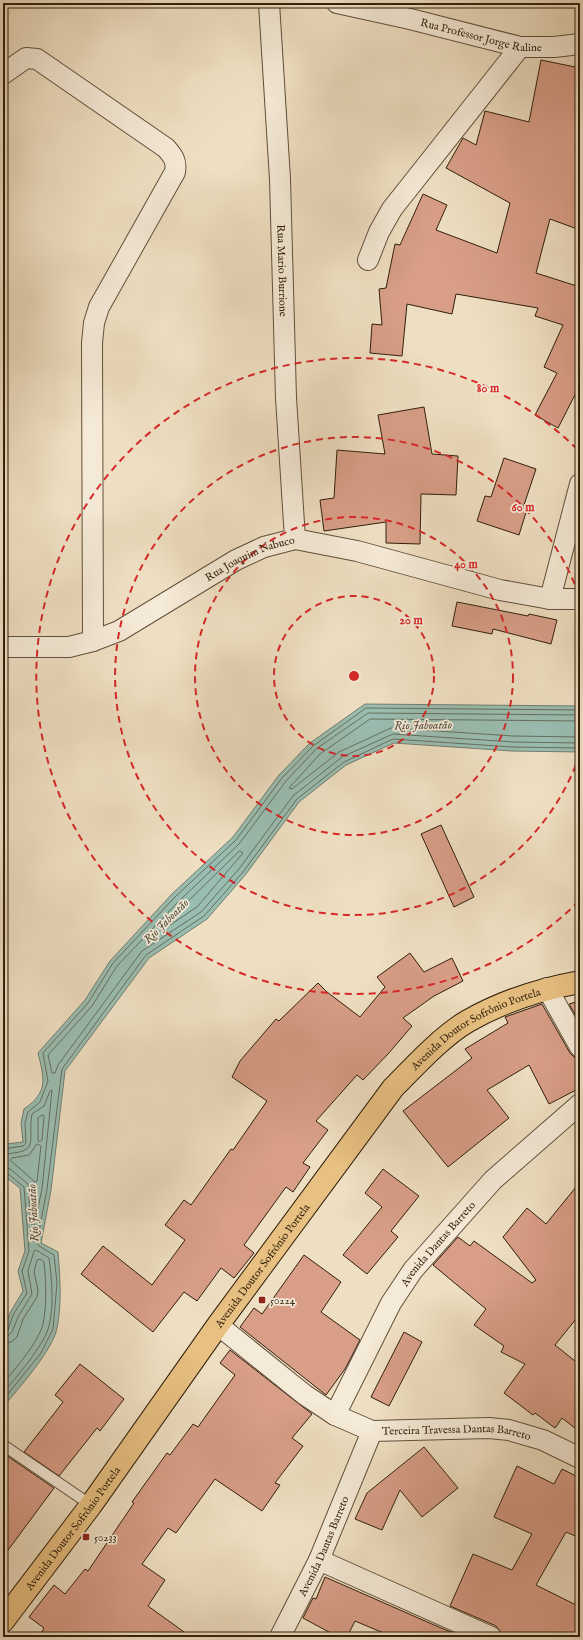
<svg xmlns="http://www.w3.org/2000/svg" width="583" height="1640" font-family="'IM FELL English',serif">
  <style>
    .water { fill: #9abdb1; stroke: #707e6f }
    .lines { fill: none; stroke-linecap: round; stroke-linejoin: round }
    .shore { stroke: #656e5e; stroke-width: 1 }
    .building { fill: #d89e87; stroke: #301f0c }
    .service-casing { stroke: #604f3a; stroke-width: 12 }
    .minor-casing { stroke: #604f3a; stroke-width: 22 }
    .primary-casing { stroke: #301f0c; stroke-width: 24 }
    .service { stroke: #f5ead7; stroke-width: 10 }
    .minor { stroke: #f5ead7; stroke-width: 20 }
    .primary { stroke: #e8c081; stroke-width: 22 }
    .ring { fill: none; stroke: #d62828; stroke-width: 2; stroke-dasharray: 7 5 }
    .poi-dot { fill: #8f2418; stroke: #f5ead7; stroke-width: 1.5 }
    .labels { text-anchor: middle; stroke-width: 3.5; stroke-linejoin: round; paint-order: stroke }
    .street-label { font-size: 11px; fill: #301f0c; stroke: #f5ead7 }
    .poi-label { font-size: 11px; fill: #301f0c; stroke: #f5ead7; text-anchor: start }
    .water-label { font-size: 12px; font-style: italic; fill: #504e3e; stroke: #f5ead7 }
    .centre { fill: #d62828; stroke: #f5ead7; stroke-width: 2 }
    .ring-label { font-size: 12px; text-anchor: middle; font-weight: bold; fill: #d62828; stroke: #f5ead7; stroke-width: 3.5; stroke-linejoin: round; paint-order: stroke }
  </style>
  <rect width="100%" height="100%" fill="#efdfc2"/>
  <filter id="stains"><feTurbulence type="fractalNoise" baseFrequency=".005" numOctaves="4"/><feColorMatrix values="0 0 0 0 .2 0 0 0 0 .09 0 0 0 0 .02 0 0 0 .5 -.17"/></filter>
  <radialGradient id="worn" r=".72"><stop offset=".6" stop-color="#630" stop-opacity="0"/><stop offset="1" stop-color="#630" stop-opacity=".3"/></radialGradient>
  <path class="water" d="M365,704L580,706V752L512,751L394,743L346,765L299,802L246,874L207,919L149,958L65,1071L51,1190L41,1243L58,1252C60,1277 62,1303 57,1328C53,1350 18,1389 3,1407V1333L10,1313L23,1291L18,1271L25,1251L20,1188L3,1175V1147L6,1144L23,1142L21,1123L24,1109C49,1092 44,1078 38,1053L85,1000L110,961L172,894L233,837L279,775L310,743Z"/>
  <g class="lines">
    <path class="shore" d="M580,715L368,713L316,749L286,781L239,844L179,901L117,966L92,1006L48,1055L52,1073H55L58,1065L142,951L201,912L239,869L293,796L342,757L393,734L513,742L580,743
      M580,721L370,719L320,754L289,788L292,789L339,752L391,728L513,736L580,737
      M240,851L243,853L197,907L167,927H165V924Z
      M43,1115L44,1117L42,1140L39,1142L38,1140V1118Z
      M37,1144L41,1146L37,1181L35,1182L10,1160L12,1158L29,1155Z
      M3,1149L23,1146L26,1143L25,1123L28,1112L40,1102L48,1081L43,1053L88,1003L113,963L175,897L236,840L282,778L313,746L366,708L580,710
      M3,1154C42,1152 27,1142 32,1114L44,1106L50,1091L52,1090L42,1189L34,1226L31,1224L28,1184L10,1169L3,1167
      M3,1172L7,1173L24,1187L29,1251L22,1271L27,1293L13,1315L8,1330L3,1332
      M3,1337L8,1336L12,1332L18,1317L32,1294L28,1271L34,1251L36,1250L49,1258C52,1280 54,1305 49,1326C44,1346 16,1377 3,1393
      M3,1343L11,1342L17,1337L23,1319L37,1297L38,1290L34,1272L37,1260L40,1259L44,1262C46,1282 47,1304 43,1324C39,1341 15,1370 3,1383
      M3,1400L41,1353L53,1329L57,1283L54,1255L39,1246L37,1242L47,1189L62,1069L146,955L204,916L243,872L297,799L344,762L393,739L512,747L580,748"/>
  </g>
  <path class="building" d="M541,60L580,68V230L550,219L536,273L580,287V385L558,428L535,415L557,373L544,367L563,325L535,316L538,308L456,294L452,314L407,304L402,356L370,353L372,324L382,325L379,289L386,288L395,244L400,245L423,194L447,205L436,230L497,253L510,203L446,168L463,138L476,145L485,111L529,122Z
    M424,407L432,454L458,456L456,495L421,494L420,544L386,543V522L324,531L320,500L334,498L337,450L385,454L378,415Z
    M504,458L536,469L523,508L527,509L519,535L477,521L485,496L491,497Z
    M457,602L528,616L529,614L557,620L551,644L493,629L492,634L452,626Z
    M441,825L474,897L454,907L421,834Z
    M410,953L424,972L452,958L463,981L434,996L403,1018L412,1026L388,1054L363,1080L357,1075L316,1121L328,1130L303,1163L310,1167L293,1192L286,1187L244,1245L254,1253L234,1278L221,1268L197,1301L184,1292L153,1332L81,1274L103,1246L152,1285L185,1240L165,1225L184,1200L191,1205L231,1149L233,1150L267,1101L232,1077L240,1061L276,1019L279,1021L318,983L327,992L360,1017L385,987L377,977Z
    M580,1001V1023L569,1004Z
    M542,1004L570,1053L574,1057L580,1058V1088L549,1104L529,1065L487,1090L509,1118L448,1167L403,1111L472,1058L465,1049L508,1023L505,1017Z
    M383,1169L419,1196L391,1231L398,1237L367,1274L343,1255L382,1207L365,1193Z
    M580,1182V1314L555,1345L580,1365V1432L562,1418L555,1428L535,1413L533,1415L504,1393L525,1364L501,1352L504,1346L474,1325L486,1309L433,1265L458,1237L470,1246L474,1241L532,1283L536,1280L503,1237L527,1208L546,1224Z
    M304,1255L341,1282L321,1312L360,1340L345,1369L326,1395L240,1327L254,1308L262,1314Z
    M404,1332L422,1342L389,1406L371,1397Z
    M230,1350L312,1414L292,1438L303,1446L275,1483L280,1485L262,1511L215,1479L176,1533L168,1528L142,1564L165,1580L148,1606L191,1637H39L44,1628L29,1617L54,1585L65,1594L85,1569L88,1571L134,1503L132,1502L167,1453L170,1455L193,1424L198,1427L235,1375L220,1363Z
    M80,1364L124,1399L100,1431L97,1428L59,1476L24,1452L63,1402L55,1395Z
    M424,1447L458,1488L422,1517L400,1490L382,1530L355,1519L367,1493Z
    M3,1453L54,1488L3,1557Z
    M517,1466L554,1484L562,1469L580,1478V1538L566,1532L536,1585L580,1607V1637H502L500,1631L496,1626L450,1606L473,1554L512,1570L532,1534L494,1517Z
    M325,1577L441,1628L463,1637H393L355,1621L347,1637H338L303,1618L313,1598L316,1599Z"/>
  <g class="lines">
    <defs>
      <path id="service" d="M3,1445L91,1505"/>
      <g id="minor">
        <path id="s1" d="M269,3L280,179L286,398L295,539"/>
        <path id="s2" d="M337,3L410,19L520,47H554L580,44"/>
        <path d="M3,74L26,58L37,59L166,148C173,156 177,161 175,172L99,307L94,323L92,343L93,641"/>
        <path d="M368,260L379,232L392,209L520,47"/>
        <path d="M550,599L580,484"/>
        <path id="s3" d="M3,647H69L93,641L119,631L236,560L264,547L295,539L357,551L500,590L550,599H580"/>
        <path d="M547,988L580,1047"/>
        <path id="s4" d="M218,1325L305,1395L335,1415L372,1431L489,1428L509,1430L543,1440L580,1458"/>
        <path id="s5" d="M335,1415L391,1303L413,1270L493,1180L580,1104"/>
        <path d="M319,1560L491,1637"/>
        <path id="s6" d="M280,1637L319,1560L372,1431"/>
      </g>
      <g id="primary">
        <path id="s7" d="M3,1621L91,1505L218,1325L393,1088C414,1067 442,1036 468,1021C503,1001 541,989 580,982"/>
      </g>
    </defs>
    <use href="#service" class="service-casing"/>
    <use href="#minor" class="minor-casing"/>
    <use href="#primary" class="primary-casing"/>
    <use href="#service" class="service"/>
    <use href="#minor" class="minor"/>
    <use href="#primary" class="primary"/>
  </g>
  <g class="ring">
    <circle cx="354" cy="676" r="80"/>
    <circle cx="354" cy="676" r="159"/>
    <path d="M580 754A239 239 0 1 1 580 598"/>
    <path d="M579 901A318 318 0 1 1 579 451"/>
  </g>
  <g class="poi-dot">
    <rect x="258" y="1296" width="8" height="8" rx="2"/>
    <rect x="82" y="1533" width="8" height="8" rx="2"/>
  </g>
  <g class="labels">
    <g class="street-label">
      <text dy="4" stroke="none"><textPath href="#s2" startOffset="148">Rua Professor Jorge Raline</textPath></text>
      <text dy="4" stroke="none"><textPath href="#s1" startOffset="268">Rua Mario Burrione</textPath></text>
      <text dy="4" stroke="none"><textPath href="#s3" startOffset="269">Rua Joaquim Nabuco</textPath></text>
      <text dy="4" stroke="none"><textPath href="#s7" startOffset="764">Avenida Doutor Sofrônio Portela</textPath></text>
      <text dy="4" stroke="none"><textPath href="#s5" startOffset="201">Avenida Dantas Barreto</textPath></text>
      <text dy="4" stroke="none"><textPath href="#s7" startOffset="440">Avenida Doutor Sofrônio Portela</textPath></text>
      <text dy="4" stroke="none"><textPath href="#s4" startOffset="273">Terceira Travessa Dantas Barreto</textPath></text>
      <text dy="4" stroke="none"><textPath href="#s7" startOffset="116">Avenida Doutor Sofrônio Portela</textPath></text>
      <text dy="4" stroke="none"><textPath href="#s6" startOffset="101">Avenida Dantas Barreto</textPath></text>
    </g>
    <g class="poi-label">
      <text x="270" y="1304">50224</text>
      <text x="94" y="1541">50233</text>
    </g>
    <g class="water-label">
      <text transform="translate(423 725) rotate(-1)" y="4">Rio Jaboatão</text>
      <text transform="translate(166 921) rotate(-45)" y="4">Rio Jaboatão</text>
      <text transform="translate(33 1213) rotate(-93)" y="4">Rio Jaboatão</text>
    </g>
  </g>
  <circle cx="354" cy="676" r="6" class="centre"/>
  <g class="ring-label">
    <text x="488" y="392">80 m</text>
    <text x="523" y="511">60 m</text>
    <text x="466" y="568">40 m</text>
    <text x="411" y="624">20 m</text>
  </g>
  <rect width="583" height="1640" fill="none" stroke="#efdfc2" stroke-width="16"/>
  <rect x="4" y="4" width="575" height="1632" fill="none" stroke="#301f0c" stroke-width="2"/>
  <rect x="8" y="8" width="567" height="1624" fill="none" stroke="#301f0c"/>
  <rect width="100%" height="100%" filter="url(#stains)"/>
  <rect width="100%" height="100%" fill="url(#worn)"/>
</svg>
